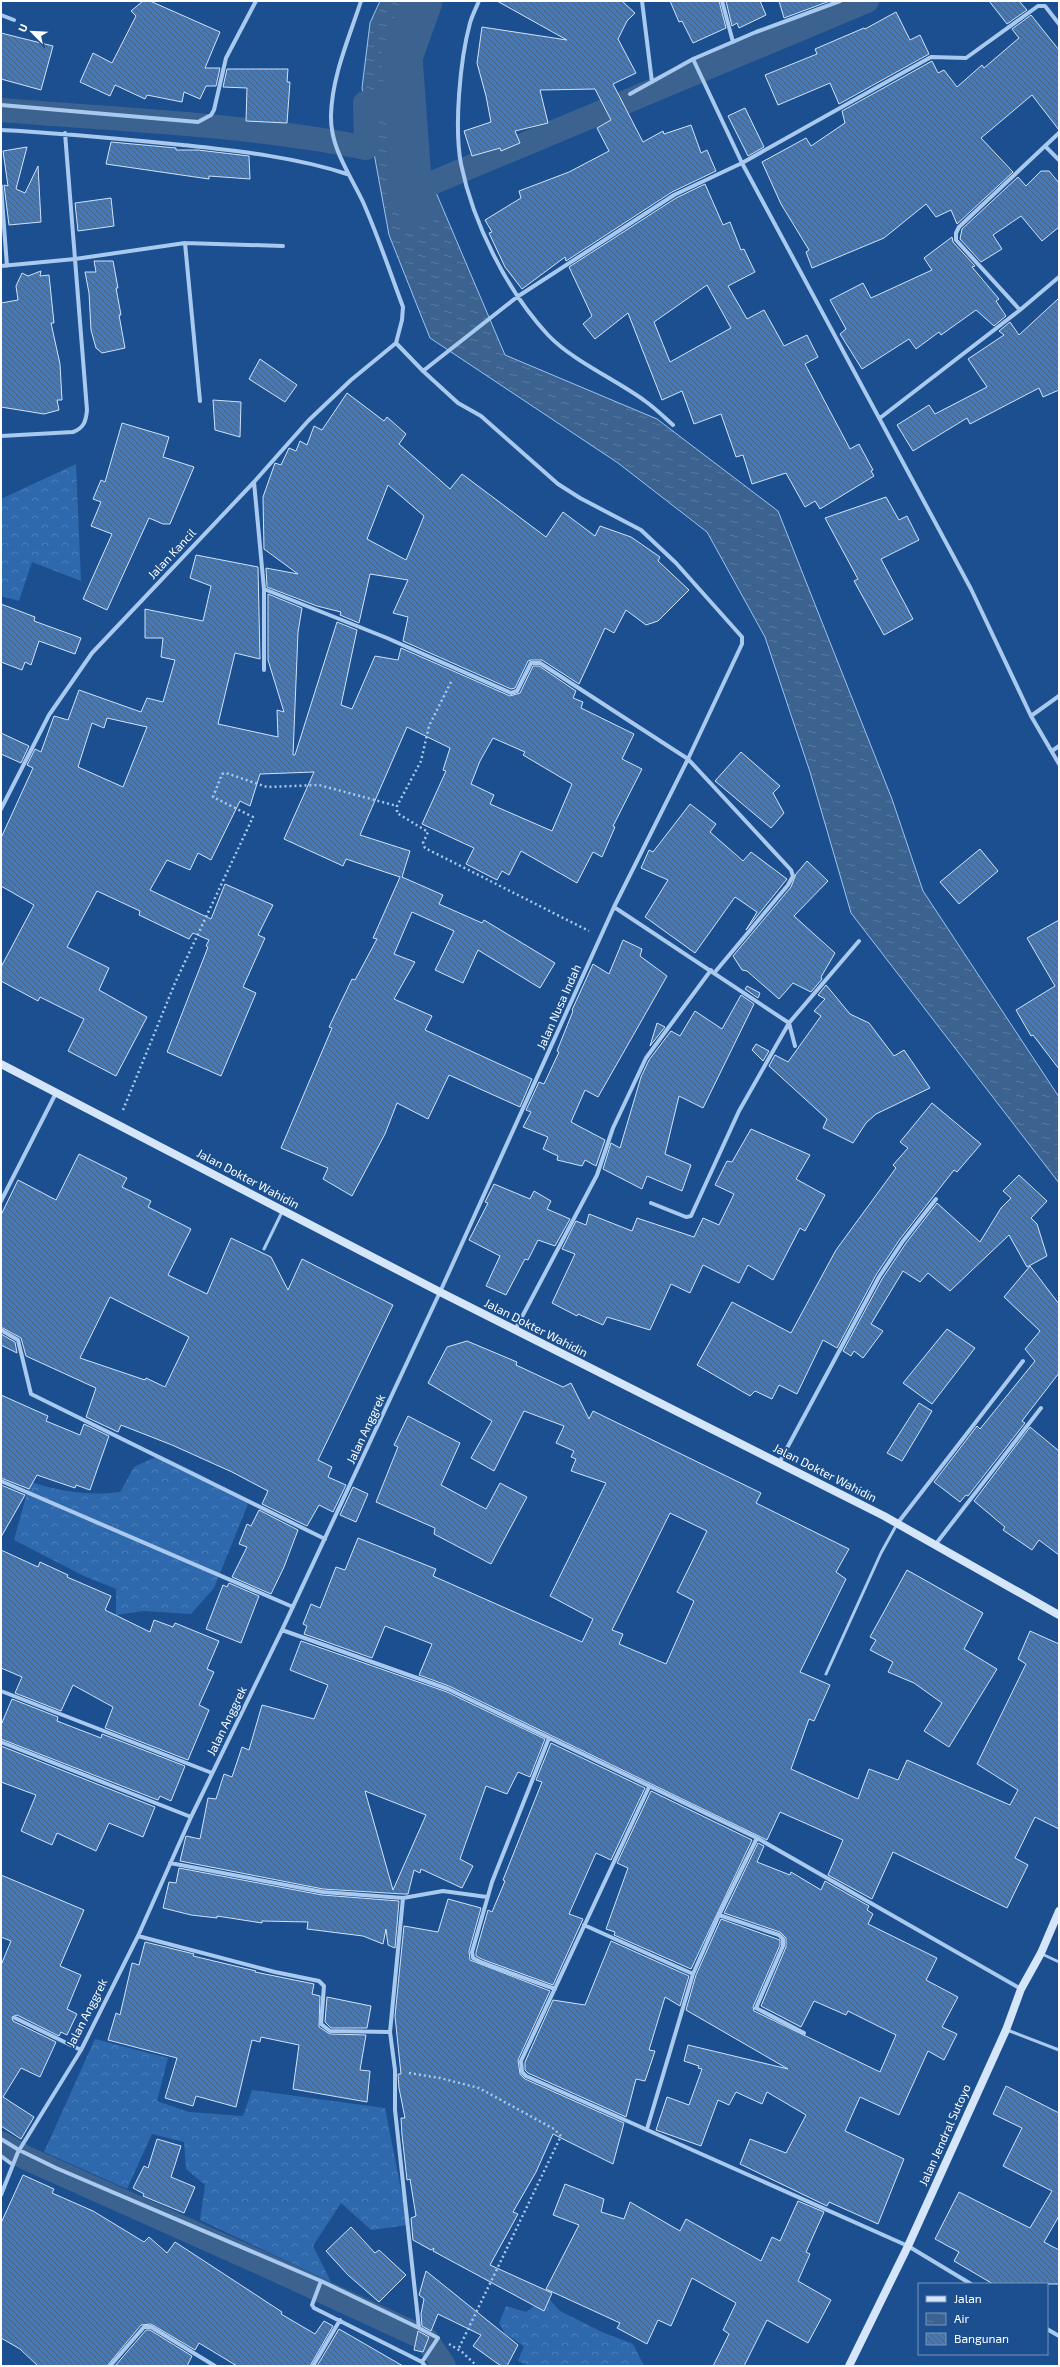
<svg xmlns="http://www.w3.org/2000/svg" width="1060" height="2367" font-family="'Exo 2',sans-serif">
  <style>
    .forest { fill: url(#forest-crowns) }
    .water { fill: url(#water-ripples); stroke: #9cc4f0 }
    .lines { fill: none; stroke-linecap: round; stroke-linejoin: round }
    .canal { stroke: #3c6290; stroke-width: 24 }
    .river { stroke: #3c6290; stroke-width: 41 }
    .building { fill: url(#building-back-hatch); stroke: #cfe3fa; fill-rule: evenodd }
    .path { stroke: #a9c9ee; stroke-width: 2.5; stroke-dasharray: 2 3; stroke-linecap: butt }
    .lane { stroke: #a9c9ee; stroke-width: 3 }
    .street { stroke: #a9c9ee; stroke-width: 4 }
    .secondary { stroke: #d6e6fa; stroke-width: 8 }
    .labels { text-anchor: middle; stroke-width: 3.5; stroke-linejoin: round; paint-order: stroke }
    .street-label { font-size: 12px; fill: #fff; stroke: #1b4f8f }
  </style>
  <defs>
    <pattern id="forest-crowns" width="20" height="18" patternUnits="userSpaceOnUse"><rect width="20" height="18" fill="#2e69ad"/><path d="M2 6a3 3 0 1 1 6 0M12 15a3 3 0 1 1 6 0" fill="none" stroke="#4d80b9"/></pattern>
    <pattern id="water-ripples" width="26" height="14" patternUnits="userSpaceOnUse"><rect width="26" height="14" fill="#3c6290"/><path d="M2 4q2-2 4 0t4 0M15 11q2-2 4 0t4 0" fill="none" stroke="#597aa1"/></pattern>
    <pattern id="building-back-hatch" width="6" height="6" patternUnits="userSpaceOnUse"><rect width="6" height="6" fill="#4478b7"/><path d="M-1 5l2 2M0 0l6 6M5-1l2 2" fill="none" stroke="#486282"/></pattern>
  </defs>
  <rect width="100%" height="100%" fill="#1b4f8f"/>
  <path class="forest" d="M76,464L81,581L32,562L19,601L1,596V499Z
    M160,1455L205,1477L248,1504L214,1588L191,1614L143,1611L116,1615V1589L84,1576L14,1540L30,1482C65,1492 85,1496 120,1492L134,1467Z
    M95,2039L168,2058L157,2101L189,2112L243,2116L252,2090L385,2108L408,2225L371,2230L341,2203L313,2246L331,2282L200,2220L205,2185L186,2169L184,2142L152,2134L127,2189L44,2152Z
    M543,2292L560,2311L602,2332L633,2344L644,2366H528L518,2361L524,2346L505,2334L499,2323L506,2306L526,2312L540,2302Z"/>
  <path class="water" d="M380,1H442L420,39L401,144L432,183L505,355L657,419L778,511L892,799L923,891L1059,1097V1183L851,913L810,772L765,637L707,532L618,463L430,338L389,235L362,88L370,23Z"/>
  <g class="lines">
    <path class="canal" d="M1,110C121,120 248,124 366,148L365,103L397,101
      M412,194L432,183L867,1
      M1,2143L26,2158L261,2263L426,2339L444,2366"/>
    <path class="river" d="M418,207L412,194L402,57L422,1"/>
  </g>
  <path class="building" d="M143,1H150L220,32L205,68H220L216,86H206L200,99L184,92L182,102L147,95L145,99L115,85L110,96L80,82L93,53L112,63L136,16L131,11Z
    M497,1H622L635,13L627,21L618,39L636,73L613,84L643,142L663,131L664,134L691,125L701,153L707,150L716,171L672,192L566,261L565,257L522,289L505,267L489,233L492,232L485,220L521,198L519,191L569,172L609,151L597,128L611,120L595,89L540,90L548,123L515,131L520,143L501,151L500,148L472,156L464,131L491,122L486,96L477,63L482,27L567,40Z
    M670,1H719L726,28L693,43L682,21L679,22Z
    M726,1H760L766,15L739,28L737,23L732,26Z
    M779,1H830L784,18Z
    M989,1H1019L1027,10L1007,24Z
    M896,12L910,40L920,35L929,54L839,104L830,83L778,105L765,75L817,54L815,49L864,28L865,29Z
    M1031,15L1059,50V130L1032,95L981,138L1013,172L957,224L951,210L936,217L926,204L884,238L812,268L806,252L809,250L781,204L762,162L806,138L811,146L845,123L842,111L932,61L938,73L944,70L957,87L982,65L984,68L1019,38L1012,29Z
    M1,33L53,46L41,90L1,79Z
    M227,69H288L287,82H290L287,123L246,121L247,88L223,87Z
    M745,108L764,147L748,156L728,116Z
    M111,142L176,148V150H198L249,156L250,179L209,176V179L106,164Z
    M27,147L16,189L25,193L38,166L41,222L9,225L4,185L8,186L3,151Z
    M1041,171H1049L1059,183V227L1042,241L1021,216L993,235L1002,249L981,262L960,239L962,229L1018,177L1026,186Z
    M705,184L723,225L730,222L741,250L744,249L755,272L728,286L747,319L764,310L784,346L807,335L818,357L805,364L850,449L859,444L873,470L871,471L874,476L820,509L815,501L805,507L786,473L752,484L743,455L736,457L721,414L694,424L682,391L662,400L628,313L595,339L583,324L592,316L569,267L676,198ZM707,285L731,328L670,362L654,322Z
    M111,198L114,226L78,231L75,203Z
    M952,237L953,242L975,266L972,267L999,299L996,301L1006,316L994,326L976,310L941,335L939,332L916,349L909,339L862,369L840,334L846,329L830,300L863,283L871,298L932,270L924,258Z
    M94,261H113L118,288H116L121,315H119L125,348L102,353L96,348L91,330L89,293L85,272H96Z
    M41,271L40,276L49,275L54,323H51L60,364L62,400H57L59,410L44,414L1,407V303L18,300L16,286L22,273L28,276Z
    M1059,298V390L1043,397L1039,388L970,424L967,418L913,451L897,425L929,405L935,414L987,387L968,359L1004,335L999,331L1010,322L1019,335Z
    M260,359L297,385L285,402L249,379Z
    M347,393L384,421L387,417L406,434L399,444L450,489L462,474L546,537L563,512L595,536L600,526L631,537L660,557L658,561L689,590L658,621L646,625L626,610L614,633L605,628L579,684L542,660H531L528,661L515,688L511,689L403,641L408,617L393,613L408,580L370,574L359,623L340,615L341,612L317,606L267,587L266,568L298,574L264,549L263,497L275,463L281,465L289,448L296,451L300,441L307,445L314,426L322,430ZM388,485L424,516L406,560L367,539Z
    M213,400L241,402L240,437L215,430Z
    M122,423L169,437L163,457L194,467L170,524H163L149,518L107,610L83,599L112,534L91,526L101,502L93,499L101,480L105,482Z
    M886,497L899,520L907,516L919,540L881,559L913,619L884,635L854,581L858,579L825,518Z
    M196,555L258,567L260,659L235,653L218,724L278,737L277,710L284,712L268,660V594L302,608L298,632L293,755H295L337,622L357,630L341,705L352,709L375,656L398,660L401,648L510,696L520,693L533,666H539L576,691L573,698L583,702L581,708L634,734L622,759L642,769L613,826L615,827L602,857L593,852L577,883L521,851L509,875L502,871L497,880L466,864L474,848L422,824L446,771L443,770L450,748L407,727L360,835L410,851L402,877L443,895L439,904L482,923L484,920L555,963L540,988L478,950L463,983L435,970L454,931L412,912L394,954L415,962L394,999L432,1016L425,1030L532,1079L520,1107L449,1075L428,1119L397,1103L385,1134L352,1196L323,1179L328,1168L281,1148L332,1028L329,1027L352,979L355,980L377,939L373,938L400,877L346,859L343,866L284,839L314,772L260,774L250,806L240,801L211,860L198,853L190,870L167,860L150,890L211,919L225,884L273,905L258,935L265,938L243,987L256,993L221,1076L167,1052L208,947L206,946L209,940L193,933L189,939L139,915L140,911L97,891L67,947L109,968L99,990L147,1017L116,1076L68,1051L84,1019L40,997L38,1001L1,981V967L34,905L1,886V838L33,768L27,765L35,749L41,752L54,716L68,720L79,690L141,712L147,698L163,702L175,660L161,657L163,638H145V609L203,621L211,586L190,578ZM107,718L147,727L123,787L78,767L92,723L104,728ZM493,738L525,752L523,755L572,784L552,831L490,804L494,795L471,784L480,761Z
    M1,604L35,617L34,621L81,638L75,654L39,641L31,665L25,662L22,670L1,662Z
    M1,733L29,746L21,763L1,754Z
    M741,752L780,786L773,793L784,813L771,828L715,781Z
    M690,804L716,824L710,832L743,861L751,852L787,879L746,930L757,912L735,897L695,953L645,917L668,880L641,868L649,850L653,852Z
    M980,849L998,871L959,904L940,882Z
    M807,861L828,881L794,916L835,953L821,977L822,979L811,992L793,983L779,999L747,971L742,970L733,956L791,887L796,874Z
    M1059,920V1069L1033,1035L1031,1036L1016,1010L1055,986L1027,938Z
    M623,940L642,949L640,956L667,976L598,1097L585,1090L571,1122L605,1140L596,1166L585,1160L582,1166L557,1160L558,1156L543,1149L548,1137L523,1127L531,1112L526,1110L539,1082L544,1084L559,1052L557,1051L573,1011L572,1010L593,964L609,974Z
    M826,985L850,1014L869,1023L894,1056L904,1050L930,1088L876,1114L866,1123L853,1143L823,1128L827,1119L769,1066L775,1055L788,1062L821,1016L814,1011L825,999L818,995Z
    M747,986L760,993L758,998L745,989Z
    M741,995L754,1004L703,1108L679,1096L665,1154L691,1165L682,1191L647,1176L642,1189L603,1169L611,1143L620,1148L641,1077L649,1060L671,1031L680,1036L695,1011L722,1029Z
    M657,1023L665,1027L650,1046Z
    M756,1044L769,1051L763,1061L752,1050Z
    M932,1103L981,1144L957,1172L954,1170L900,1239L876,1275L837,1348L823,1340L797,1394L779,1385L772,1399L755,1391L750,1396L697,1365L732,1302L791,1333L836,1250L896,1168L893,1165L908,1148L900,1142Z
    M751,1129L810,1155L796,1179L825,1195L805,1231L800,1228L773,1280L748,1265L739,1283L703,1265L690,1293L671,1284L650,1330L607,1317L603,1325L578,1314L577,1316L552,1303L575,1254L562,1249L576,1221L586,1225L589,1214L632,1231L637,1218L694,1237L703,1218L719,1225L734,1194L715,1185L727,1161L732,1162Z
    M79,1154L127,1178L122,1187L151,1201L148,1207L191,1229L168,1275L207,1294L231,1238L271,1257L288,1290L302,1259L393,1305L318,1460L332,1467L328,1477L346,1485L333,1512L319,1505L307,1526L262,1504L268,1491L232,1472L172,1445L121,1425L118,1432L86,1417L96,1388L26,1356L21,1338L1,1327V1215L18,1180L56,1200ZM110,1297L189,1337L165,1387L146,1378L145,1380L80,1358Z
    M1019,1175L1047,1201L1031,1218L1037,1224L1047,1256L1027,1267L1009,1235L950,1291L928,1273L920,1282L903,1271L871,1324L883,1331L863,1358L854,1351L851,1356L843,1351L882,1279L906,1243L937,1203L980,1242L1001,1208L1011,1198L1003,1191Z
    M494,1184L530,1199L534,1191L551,1201L547,1209L570,1219L555,1246L538,1240L528,1260L525,1259L506,1295L486,1286L500,1256L469,1240L488,1203L485,1202Z
    M1030,1266L1059,1304V1373L1022,1421L1025,1423L968,1496L966,1495L960,1502L934,1482L977,1426L980,1429L1035,1361L1025,1349L1040,1331L1004,1297Z
    M947,1329L975,1348L932,1404L903,1383Z
    M1,1334L15,1342L17,1353L1,1345Z
    M467,1341L517,1362L516,1365L563,1387L571,1383L589,1419L593,1411L761,1493L756,1503L849,1549L836,1572L846,1579L800,1672L830,1685L814,1721L809,1719L791,1769L858,1799L869,1769L898,1780L907,1760L1010,1805L1018,1790L977,1764L1026,1664L1018,1659L1030,1631L1059,1644V1829L1035,1817L1015,1858L1028,1865L1007,1908L893,1852L872,1899L828,1875L843,1840L780,1812L767,1840L449,1686L419,1675L432,1644L385,1626L372,1658L304,1634L307,1626L303,1624L311,1604L320,1608L336,1567L345,1570L358,1538L436,1569L433,1576L582,1642L593,1619L550,1596L606,1483L571,1471L576,1459L571,1457L574,1451L556,1443L564,1426L524,1411L494,1471L471,1458L492,1421L428,1383L447,1347ZM670,1513L707,1531L677,1592L694,1601L666,1664L619,1644L623,1634L612,1630Z
    M1,1395L48,1416L46,1421L80,1435L84,1424L109,1436L90,1490L76,1485L75,1488L37,1475L29,1489L1,1478Z
    M919,1403L932,1411L902,1461L887,1453Z
    M408,1416L460,1443L441,1485L486,1509L500,1483L527,1497L491,1564L434,1534L435,1528L376,1502L398,1447L394,1445Z
    M1030,1427L1059,1451V1555L1039,1540L1032,1550L1003,1530L1005,1527L974,1501Z
    M1,1485L25,1495L1,1537Z
    M353,1487L368,1494L356,1522L340,1515Z
    M259,1510L298,1530L284,1567L271,1594L232,1577L247,1547L239,1544L247,1524L251,1526Z
    M1,1550L38,1567L40,1562L68,1575L67,1577L111,1596L105,1610L150,1632L154,1620L173,1627L175,1623L219,1641L207,1669L214,1672L199,1705L209,1710L188,1760L105,1728L113,1707L73,1685L61,1711L15,1693L22,1677L1,1668Z
    M907,1570L983,1613L964,1649L997,1669L949,1747L924,1731L942,1703L914,1683L888,1672L893,1662L870,1650L876,1640L870,1637Z
    M229,1583L259,1596L241,1643L206,1629L223,1585L227,1587Z
    M301,1641L447,1692L545,1739L530,1777L518,1772L507,1794L486,1786L460,1859L473,1866L462,1888L421,1869L420,1873L414,1870L408,1894H403L323,1889L180,1861L186,1836L200,1839L208,1798L216,1799L224,1774L232,1777L242,1747L249,1750L262,1705L314,1719L328,1685L290,1670ZM365,1791L426,1815L393,1890Z
    M12,1699L58,1717L57,1721L101,1738L102,1734L185,1766L171,1801L160,1796L158,1800L1,1739V1725Z
    M551,1743L645,1788L611,1860L596,1853L569,1914L583,1919L553,1985L484,1960L476,1956V1952L488,1910L492,1912L505,1881L503,1880L542,1782L536,1780Z
    M1,1746L155,1807L143,1837L109,1823L96,1851L57,1833L52,1845L21,1831L36,1795L1,1782Z
    M651,1791L752,1840L691,1969L614,1935L615,1932L606,1929L628,1868L617,1863Z
    M758,1843L764,1846L757,1862L790,1875L791,1872L821,1890L825,1881L869,1906L867,1910L873,1914L868,1924L937,1958L926,1980L958,1997L942,2027L957,2034L944,2060L928,2051L899,2115L860,2097L845,2131L904,2159L878,2224L829,2202L827,2206L740,2164L750,2139L786,2153L806,2115L767,2092L762,2104L736,2092L729,2105L718,2100L701,2146L656,2130L667,2097L689,2105L702,2069L698,2068L699,2066L684,2061L688,2045L788,2069L686,2010L696,1975L721,1919L780,1940V1945L753,2007L754,2011L880,2072L896,2035L848,2011L846,2015L814,2001L801,2027L761,2006L786,1947V1938L780,1932L724,1913Z
    M179,1868L322,1895L399,1901L395,1948L388,1945L386,1929L383,1944L363,1936L307,1929L308,1922L262,1921V1923L217,1916V1918L191,1915L163,1908L169,1882L176,1883Z
    M1,1875L84,1910L60,1966L81,1975L67,2009L77,2014L67,2035L61,2032L59,2036L17,2015L12,2017L13,2021L56,2042L40,2077L21,2068L3,2097L34,2117L21,2139L1,2126V1965L11,1941L1,1937Z
    M448,1899L481,1908L469,1951L470,1960L550,1991L518,2060L520,2074L525,2079L624,2123L613,2164L553,2134L536,2172L513,2212L518,2214L490,2265L552,2293L544,2311L433,2251L434,2248L431,2250L413,2240L411,2218L416,2216L410,2179L407,2180L402,2135L401,2118H405L399,2088L398,2074H401L395,2016L404,1926L438,1932Z
    M611,1941L689,1976L680,2006L665,1997L649,2050L655,2051L645,2081L636,2079L626,2117L528,2073L525,2070V2062L553,2000L585,2005Z
    M145,1942L194,1954L193,1956L256,1971L255,1972L314,1984L312,1994L320,1996L319,2027L330,2034L366,2035L360,2070L370,2071L367,2102L293,2089L299,2045L261,2037L260,2042L252,2040L236,2107L196,2096L193,2106L165,2098L177,2058L108,2040L116,2013L120,2015L132,1963L139,1965Z
    M327,1997L371,2006L367,2028H331L325,2022Z
    M1006,2086L1059,2113V2216L1044,2242L1059,2250V2284H993L954,2261L959,2252L935,2239L959,2192L1030,2228L1052,2191L1003,2166L1022,2128L993,2114Z
    M157,2139L181,2146L171,2177L195,2187L184,2213L143,2196L144,2194L133,2188L144,2166L148,2168Z
    M23,2175L54,2189L52,2193L93,2211L144,2242L149,2237L167,2253L175,2242L282,2312L281,2314L315,2334L324,2321L333,2326L310,2366H237L199,2343L195,2350L151,2324L141,2325L107,2366H38L20,2349L1,2338V2223Z
    M565,2184L604,2199L601,2212L624,2219L630,2202L680,2231L686,2219L761,2261L772,2237L780,2241L798,2201L824,2212L806,2252L810,2254L798,2281L831,2300L808,2343L767,2320L744,2366H713L729,2334L723,2330L736,2303L692,2278L671,2326L658,2320L647,2344L617,2328L620,2323L546,2289L579,2225L553,2215Z
    M351,2227L375,2253L379,2250L406,2275L379,2302L348,2275L326,2251Z
    M426,2271L518,2345L507,2366H501L473,2346L481,2335L438,2314L431,2331L422,2326L421,2314L424,2299L419,2295Z
    M339,2329L403,2366H317Z
    M146,2330H150L192,2356L187,2366H115Z
    M418,2331L429,2337L423,2352L414,2350Z"/>
  <g class="lines">
    <path class="path" d="M451,682L429,726L421,761L397,806V813L428,832L423,843L425,848L589,931
      M123,1110L175,983L253,817L213,797L222,774L226,773L267,787L319,785L397,806
      M409,2073L440,2078L479,2088L554,2129L561,2136L458,2350
      M449,2344L462,2352L477,2366"/>
    <path class="lane" d="M264,1249L283,1210
      M826,1674L881,1553L897,1524
      M1042,1954L1059,1962
      M1007,2030L1059,2050"/>
    <path class="street" d="M361,1C349,38 332,76 331,115C330,148 350,174 363,202C378,236 390,272 403,307L402,320L396,343
      M479,1C476,8 472,16 470,23C460,60 454,127 461,164C473,223 507,291 548,335C574,362 615,379 645,401C655,408 664,417 673,425
      M642,1L652,82
      M722,1L733,42
      M840,1L756,32L693,59L742,163L971,589L1031,716L1059,764
      M1,15L14,20
      M630,94L693,59
      M1,105L198,122L211,115L214,110L226,58L256,1
      M1,130C62,133 122,139 183,145C238,151 295,157 347,174
      M1059,133L1045,146L1059,160
      M1,186L7,266
      M185,243L283,246
      M1,266L75,259L65,133
      M1020,310L956,240V233L959,227L1045,146
      M396,343L423,371L458,403L481,416L558,484L580,498L641,530L676,563L742,637V644L688,759L791,870L793,876L788,885L715,972
      M423,371L517,297L674,195L742,163L931,57L966,58L1038,6H1045L1059,24
      M880,418L1020,310L1059,277
      M1,436L73,432C84,428 86,421 87,410L75,259L185,243L200,401
      M254,482L264,589V670
      M1031,716L1059,696
      M1052,751L1059,746
      M1,809L49,715L92,653L254,482L308,421L351,380L396,343
      M614,907L789,1023L795,1046
      M1,1201L56,1093
      M651,1203L686,1217L691,1216L739,1111L789,1023L859,941
      M1,1330L18,1340L31,1394L325,1539
      M515,1330L597,1175L613,1128L646,1058L711,970
      M779,1463L879,1277L903,1241L936,1199
      M1,1481L293,1607
      M897,1524L1023,1361
      M935,1545L1041,1408
      M282,1630L448,1689L757,1838L1021,1989
      M1,1691L212,1773
      M549,1738L492,1882L472,1952L473,1958L483,1963L555,1989
      M1,1742L191,1817
      M649,1787L521,2061L522,2072L526,2076L908,2246L971,2284
      M757,1838L719,1915L779,1935L783,1939V1946L756,2008L804,2033
      M170,1863L323,1892L403,1898L390,2032
      M403,1898L443,1891L487,1897
      M584,1925L693,1974
      M15,2018L81,2050
      M647,2129L693,1974L719,1915
      M1,2139L19,2150L56,2168L321,2281L419,2328L395,2110V2070L390,2032L330,2031L321,2024L324,1986L319,1981L275,1972L138,1936
      M1,2156L13,2165
      M1,2195L18,2152L81,2050L138,1936L191,1817L282,1630L440,1292L614,907L688,759L540,663H531L517,691L511,693L387,638L264,589
      M321,2281L312,2305L314,2308L422,2362L425,2366
      M419,2328L438,2338L422,2362
      M1047,2329L1059,2336
      M110,2366L144,2327H151L215,2366
      M313,2366L340,2320"/>
    <path class="secondary" d="M1,1064L440,1292L884,1516L1059,1615
      M849,2366L908,2246L1006,2030L1021,1989L1041,1953L1059,1911"/>
  </g>
  <g class="labels">
    <g class="street-label">
      <text transform="translate(172 554) rotate(-47)" y="4">Jalan Kancil</text>
      <text transform="translate(559 1007) rotate(-66)" y="4">Jalan Nusa Indah</text>
      <text transform="translate(248 1179) rotate(28)" y="4">Jalan Dokter Wahidin</text>
      <text transform="translate(536 1328) rotate(27)" y="4">Jalan Dokter Wahidin</text>
      <text transform="translate(366 1429) rotate(-65)" y="4">Jalan Anggrek</text>
      <text transform="translate(825 1473) rotate(27)" y="4">Jalan Dokter Wahidin</text>
      <text transform="translate(227 1721) rotate(-64)" y="4">Jalan Anggrek</text>
      <text transform="translate(87 2013) rotate(-63)" y="4">Jalan Anggrek</text>
      <text transform="translate(945 2135) rotate(-66)" y="4">Jalan Jendral Sutoyo</text>
    </g>
  </g>
  <rect width="1060" height="2367" fill="none" stroke="#ffffff" stroke-width="4"/>
  <rect x="918" y="2283" width="130" height="72" fill="#1b4f8f" stroke="#7695bc"/>
  <rect x="926" y="2296" width="20" height="6" fill="#d6e6fa" stroke="#7695bc"/>
  <text x="954" y="2303" font-size="12" fill="#ffffff">Jalan</text>
  <rect x="926" y="2313" width="20" height="12" fill="url(#water-ripples)" stroke="#7695bc"/>
  <text x="954" y="2323" font-size="12" fill="#ffffff">Air</text>
  <rect x="926" y="2333" width="20" height="12" fill="url(#building-back-hatch)" stroke="#7695bc"/>
  <text x="954" y="2343" font-size="12" fill="#ffffff">Bangunan</text>
  <g transform="translate(32 32) rotate(294)" stroke="#1b4f8f" stroke-width="3" paint-order="stroke">
  <path d="M0-3L7 15L0 10L-7 15Z" fill="#ffffff"/>
  <text y="-6" font-size="11" font-weight="bold" text-anchor="middle" fill="#ffffff">U</text>
  </g>
</svg>
